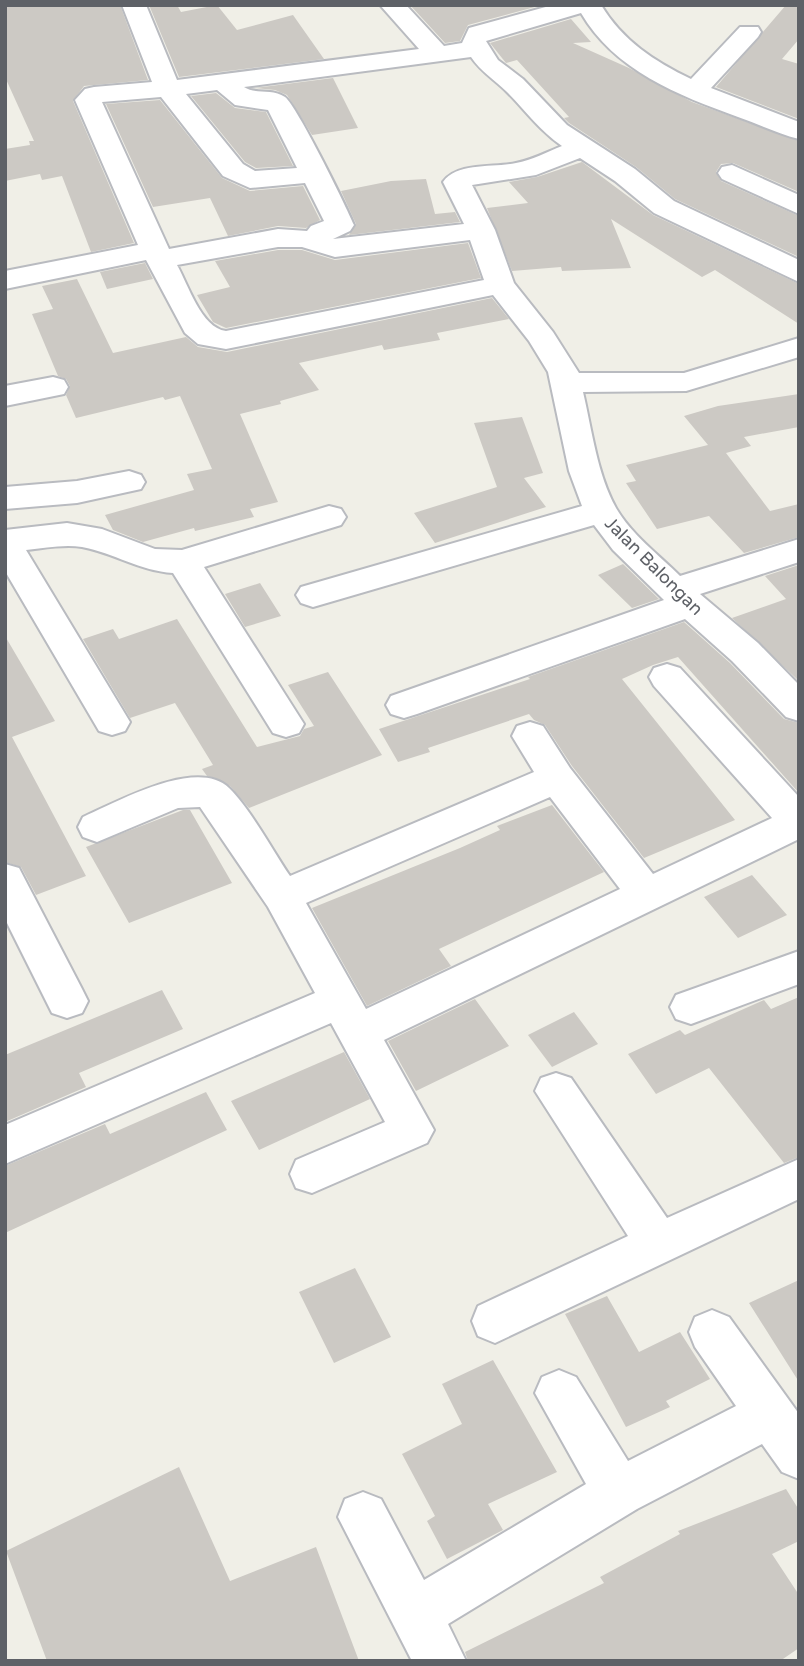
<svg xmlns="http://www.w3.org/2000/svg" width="804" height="1666" font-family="'Varela Round',sans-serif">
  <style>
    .building { fill: #ccc9c4 }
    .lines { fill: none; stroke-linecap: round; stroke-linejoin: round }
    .street-casing { stroke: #b9bbc0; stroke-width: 4 }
    .street { fill: #fff; fill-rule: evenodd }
    .labels { text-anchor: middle; stroke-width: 5; stroke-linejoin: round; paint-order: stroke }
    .street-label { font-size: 18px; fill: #5e6167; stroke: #fff }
  </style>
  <rect width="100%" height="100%" fill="#f0efe7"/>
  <path class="building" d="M5,5H120L148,80L84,86L73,101L134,243L91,252L62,176L42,180L40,174L5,181V149L30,145L29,141H34L5,77Z
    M149,5H177L181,12L217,5L237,30L293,15L324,59L179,77Z
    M410,5H542L468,25L460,41L445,43Z
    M786,5H799V39L782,59L799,64V119L716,87Z
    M571,19L591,42L573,43L629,68L692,102L799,141V192L733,163L721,164L716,172L721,181L799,216V257L675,199L636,167L569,123L564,118L569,117L517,60L506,63L490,43Z
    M333,78L358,128L312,135L287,95L275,90L255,88Z
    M216,93L235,108L266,112L293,166L256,168L245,162L191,96Z
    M160,100L222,178L250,191L303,186L320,220L306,228L278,226L228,236L210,198L153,207L106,104Z
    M582,162L653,215L799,284V324L715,270L702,277L611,219L631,268L562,271L561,267L512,271L487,208L528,203L509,182L537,177Z
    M426,179L435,214L455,212L460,222L349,235L356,224L341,191L391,181Z
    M468,243L481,278L226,328L213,322L197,295L230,287L215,261L278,250H302L335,260Z
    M145,263L153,279L107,289L100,272Z
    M77,279L113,353L186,337L198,347L227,352L492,298L509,319L437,333L440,340L384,350L382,345L299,363L319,390L280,401L281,404L240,414L278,502L250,509L254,517L195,531L194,528L143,542L113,530L105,515L194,490L187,474L212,469L180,396L165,400L163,397L76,418L66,395L70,386L66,379L58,376L32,314L53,309L42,286Z
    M799,394V427L744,437L751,446L726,453L770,511L799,504V537L744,553L709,516L657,529L626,483L636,481L626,465L708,445L684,416L718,406Z
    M522,417L543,473L524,478L546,507L435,543L414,513L497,487L474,423Z
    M623,564L659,599L632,608L598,575Z
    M799,565V681L732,618L786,599L765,576Z
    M260,583L281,616L245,627L225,594Z
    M177,619L257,747L300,736L304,729L314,726L288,685L328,672L382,755L249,808L230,786L207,776L202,769L213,765L175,703L130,718L83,639L113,629L119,639Z
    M684,622L730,663L784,719L799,723V793L678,657L653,665L622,679L735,820L644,858L572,766L545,725L534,720L529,714L428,748L430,752L398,762L379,729L530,679L528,677Z
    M5,636L55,721L12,737L86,876L36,895L21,867L5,862Z
    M552,805L604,872L439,949L451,966L367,1006L312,908L460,848L500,830L497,826Z
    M183,810H190L232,883L129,923L86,847Z
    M752,875L787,915L738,938L704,897Z
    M162,990L183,1029L79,1073L86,1087L5,1122V1055Z
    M799,997V1157L784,1163L709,1068L656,1094L628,1054L680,1030L685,1035L764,1000L771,1009Z
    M475,999L509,1046L416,1091L388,1041Z
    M574,1012L598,1044L552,1067L528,1035Z
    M344,1052L370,1099L259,1150L231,1101Z
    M206,1092L227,1130L5,1233V1166L105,1124L110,1134Z
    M355,1268L391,1337L334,1363L299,1292Z
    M799,1280V1382L749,1303Z
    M607,1296L639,1352L680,1332L710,1379L666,1401L670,1407L626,1427L565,1314Z
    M493,1360L557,1472L488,1504L503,1530L447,1559L427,1521L435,1516L402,1454L462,1424L442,1384Z
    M179,1467L230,1581L316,1547L359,1661H47L6,1551Z
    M786,1489L799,1510V1541L772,1554L799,1595V1648L780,1661H468L465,1652L604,1583L600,1577L680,1534L678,1531Z"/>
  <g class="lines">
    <defs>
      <path id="street" d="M122,5H146L177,80L419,49L380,5H406L444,46L462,43L469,28L553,5H601C623,41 654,61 691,79L740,27H758L761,32L758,37L711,88L799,122V139C778,134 758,124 738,117C678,95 615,71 581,13L486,41L498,60L523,79L567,125L635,169L674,201L799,260V282L654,213L615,181L580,158L536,175L472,185L495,230L514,283L553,332L579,373H684L799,338V357L686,391L583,392C592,430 597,474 616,508C631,534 659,555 680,576L799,539V562L700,594L758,643L799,685V721L786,717L732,661L685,619L417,714L404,718L391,714L386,705L391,696L664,600L613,550L594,525L313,607L301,603L296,595L301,587L582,506L569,471L548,372L529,341L493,295L226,349L198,344L185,333L146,260L5,289V271L138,245L75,100L85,89L94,87L152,82ZM471,57C481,72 494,79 507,92C525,110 540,131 562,146C547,152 532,160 516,163C494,168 457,162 443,182L464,224L333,239L350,231L354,225C346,206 297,106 285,97C272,88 256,95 244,87ZM217,90L235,105L268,110L297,168L255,171L243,164L186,94ZM161,97L223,176L250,188L305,183L324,221L311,226L307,231L278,229L169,249L102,102ZM470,240L484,280L226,331C201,328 188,284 177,265L278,247H302L335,257Z
        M732,165L799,195V214L722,179L718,173L722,167Z
        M53,377L64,380L68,387L64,394L5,406V386Z
        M129,471L141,475L145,482L141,489L77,503L5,509V487L77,481Z
        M329,506L341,509L346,517L341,525L204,567L304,724L299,733L286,737L273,733L173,573C140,571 114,553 82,547C64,544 45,548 26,550L130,722L125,731L112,735L99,731L5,571V530L67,523L102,529L155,549L182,550Z
        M667,664L680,668L799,797V839L384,1040L434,1130L427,1143L312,1193L296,1188L290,1174L296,1160L385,1122L331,1023L5,1164V1125L315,993L268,907L200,807L178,808L97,842L83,837L78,827L83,817C117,802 197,757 229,788C249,807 273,851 290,876L534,772L512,736L517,726L530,722L543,726L570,768L653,874L772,818L654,686L649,677L654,668ZM550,797L620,889L366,1009L306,903Z
        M5,864L19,868L82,989L88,1001L82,1013L67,1018L52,1013L5,919Z
        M799,951V984L691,1024L676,1019L670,1007L676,995Z
        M556,1073L571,1078L667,1218L799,1159V1199L495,1343L478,1336L472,1321L478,1306L628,1236L535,1091L541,1078Z
        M712,1310L729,1317L799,1414V1479L782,1472L762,1444L637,1509L448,1624L466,1661H412L338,1517L345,1499L363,1492L381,1499L424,1580L586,1484L535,1393L542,1377L559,1370L576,1377L628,1461L736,1406L695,1347L689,1332L695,1317Z"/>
    </defs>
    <use href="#street" class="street-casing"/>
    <use href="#street" class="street"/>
  </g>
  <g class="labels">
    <g class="street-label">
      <text transform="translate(654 566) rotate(45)" y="6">Jalan Balongan</text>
    </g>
  </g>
  <rect width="804" height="1666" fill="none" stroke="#5e6167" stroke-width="14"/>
</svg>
